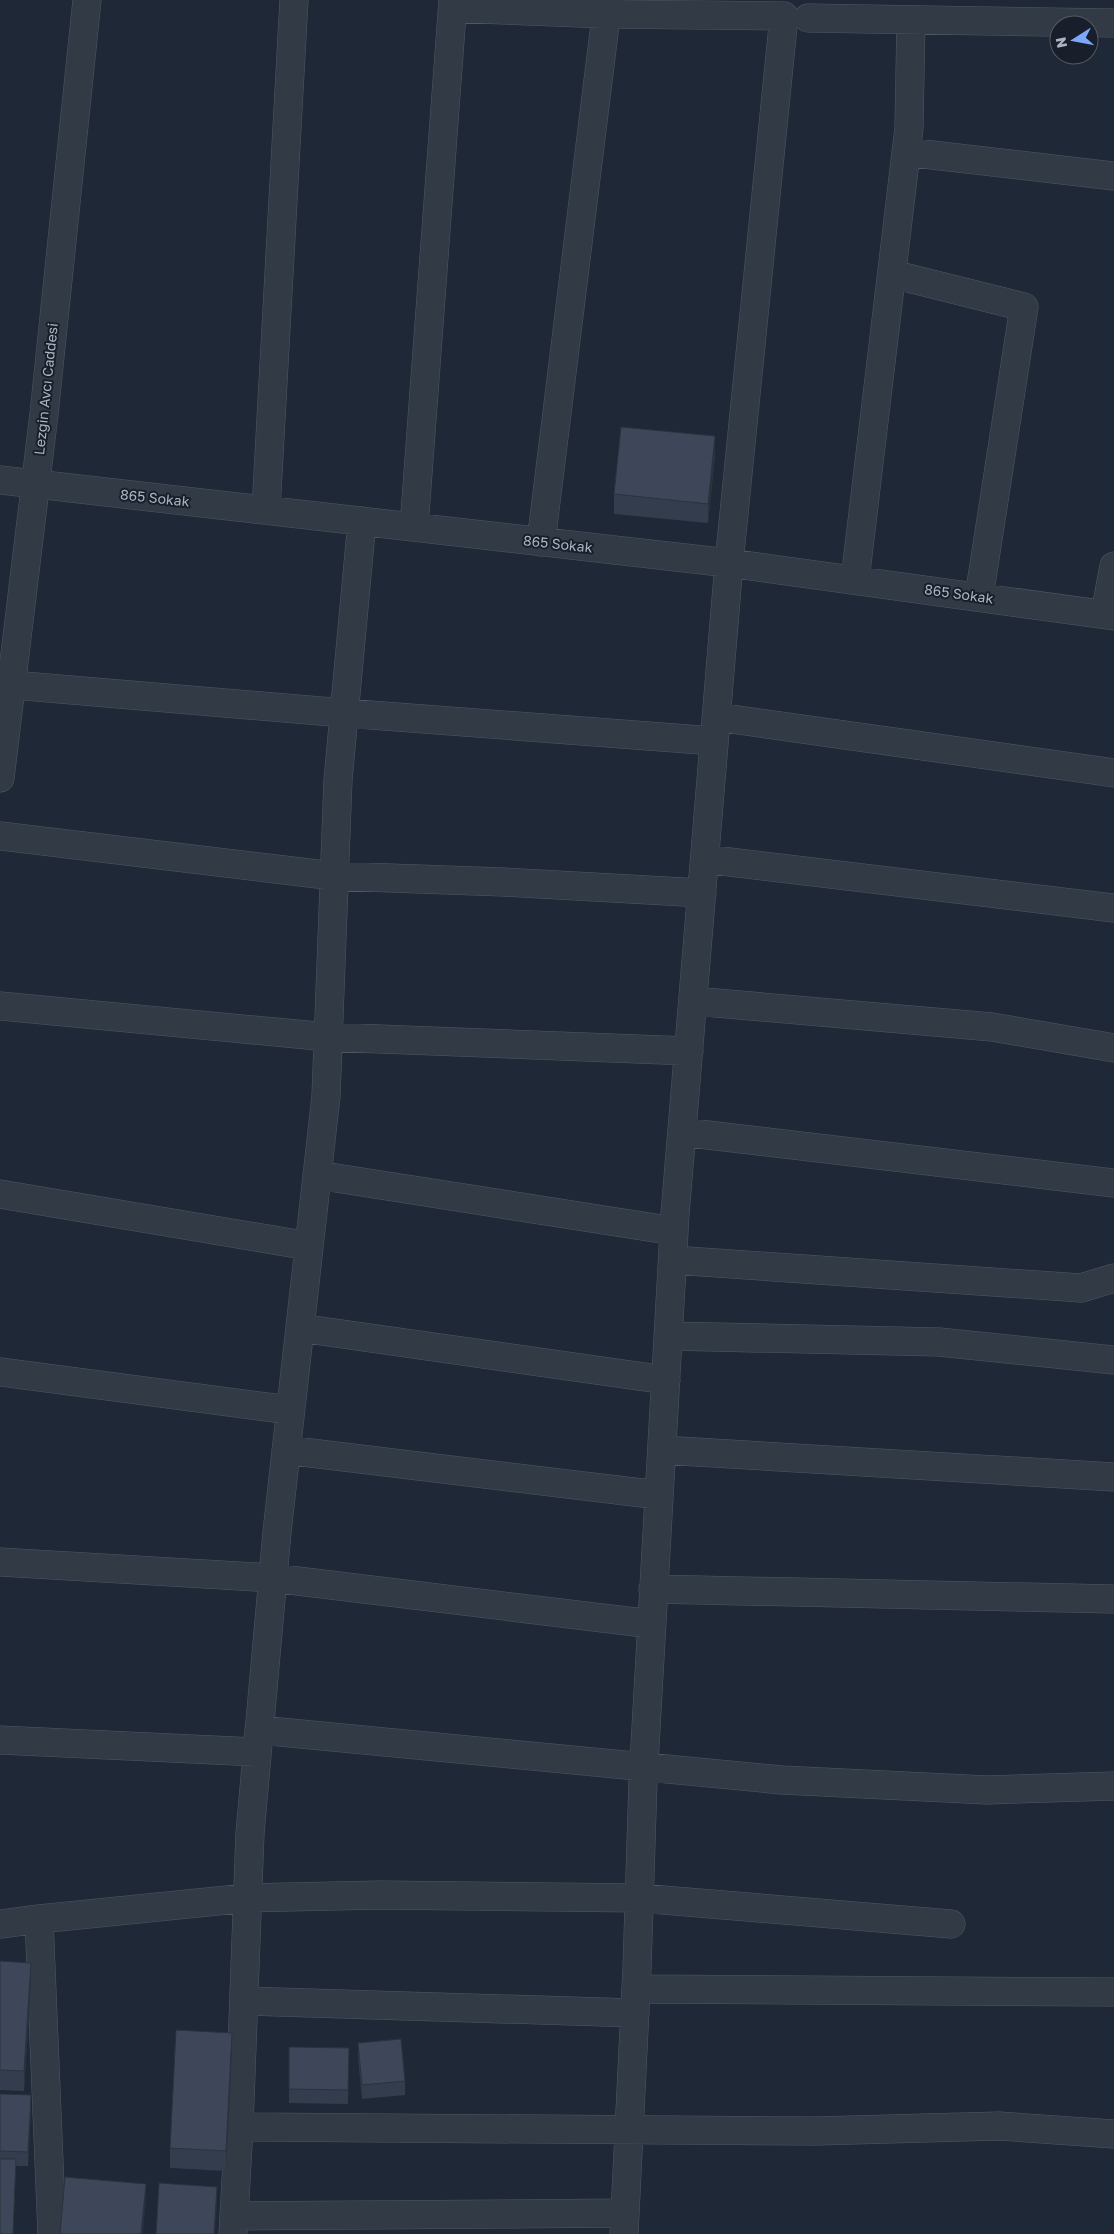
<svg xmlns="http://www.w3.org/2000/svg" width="1114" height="2234" font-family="'Golos Text',sans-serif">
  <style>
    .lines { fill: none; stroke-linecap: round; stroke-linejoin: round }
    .minor-casing { stroke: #505765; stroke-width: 29 }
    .tertiary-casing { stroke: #505765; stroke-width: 29 }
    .minor { stroke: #323a46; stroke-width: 28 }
    .tertiary { stroke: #323a46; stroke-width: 28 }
    .wall { fill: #343d4d }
    .shaded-wall { fill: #2b323e }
    .building { fill: #3d4759; stroke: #2b323e }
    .labels { text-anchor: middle; stroke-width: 4; stroke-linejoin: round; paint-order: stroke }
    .street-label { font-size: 14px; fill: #acb4c4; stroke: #181f2b }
  </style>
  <rect width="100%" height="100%" fill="#1f2836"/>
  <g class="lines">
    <defs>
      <path id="minor" d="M453,8L606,14L784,16L729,563L675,1214L643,1781L637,1968L624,2234
        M808,18L1114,23
        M906,152L1114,176
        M892,274L1024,307L979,597
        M0,480L729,563L1114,616
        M266,510L294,0
        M414,527L453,0
        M541,542L608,0
        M855,580L909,128L911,20
        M1105,614L1114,566
        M0,684L344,713L714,741
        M717,717L1114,773
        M0,836L334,876L503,882L702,893
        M705,859L1114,908
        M693,1001L992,1027L1114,1048
        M0,1006L328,1037L689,1051
        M682,1132L1114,1183
        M317,1175L674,1231
        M0,1194L309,1246
        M673,1260L1081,1288L1114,1278
        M300,1328L666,1380
        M668,1336L939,1342L1114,1360
        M0,1372L290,1410
        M286,1450L659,1495
        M662,1450L1114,1477
        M0,1562L273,1578L652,1624
        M653,1589L1114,1599
        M259,1730L782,1780L987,1790L1114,1786
        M0,1740L257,1752
        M39,1919L247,1898L380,1895L639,1898L951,1924
        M0,1924L39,1919L52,2234
        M636,1989L1114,1992
        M244,2001L635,2013
        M239,2127L816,2131L999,2126L1114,2134
        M234,2216L625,2213
        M233,2234L239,2127L250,1833L277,1532L326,1096L338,780L362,521"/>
      <path id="tertiary" d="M0,778L44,414L87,0"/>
    </defs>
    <use href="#minor" class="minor-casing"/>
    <use href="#tertiary" class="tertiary-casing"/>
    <use href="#minor" class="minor"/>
    <use href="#tertiary" class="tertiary"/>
  </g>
  <path class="wall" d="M715,456L708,523L614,514V494Z
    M0,1961L31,1983L24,2091L0,2090Z
    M358,2043L405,2081V2095L362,2099L358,2056Z
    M289,2047L349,2048L348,2104L289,2103Z
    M232,2052L226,2171L170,2168V2148Z
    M0,2094L31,2109L28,2166H16L0,2234Z"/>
  <path class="shaded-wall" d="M715,436V456L708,523V504Z
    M31,1963V1983L24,2091V2071Z
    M232,2033V2052L226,2171V2151Z
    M31,2095V2109L28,2166V2152Z
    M146,2184V2198L143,2234H141Z
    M217,2187V2201L215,2234H214Z"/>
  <path class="building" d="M621,427L715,436L708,504L614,494Z
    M0,1961L31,1963L24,2071L0,2070Z
    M176,2030L232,2033L226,2151L170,2148Z
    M401,2039L405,2081L362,2085L358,2043Z
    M289,2047L349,2048L348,2090L289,2089Z
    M0,2094L31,2095L28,2152L0,2151Z
    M0,2159H16L13,2234H0Z
    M65,2177L146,2184L141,2234H60Z
    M159,2183L217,2187L214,2234H156Z"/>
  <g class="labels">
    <g class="street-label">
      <text transform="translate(46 389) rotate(-84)" y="5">Lezgin Avcı Caddesi</text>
      <text transform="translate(155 498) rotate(6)" y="5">865 Sokak</text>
      <text transform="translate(558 544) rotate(6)" y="5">865 Sokak</text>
      <text transform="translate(959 594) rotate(8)" y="5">865 Sokak</text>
    </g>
  </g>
  <g transform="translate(1074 40) rotate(259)"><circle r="24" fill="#181f2b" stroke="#535b68"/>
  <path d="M0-4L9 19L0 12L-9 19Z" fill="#7da7f8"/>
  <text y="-8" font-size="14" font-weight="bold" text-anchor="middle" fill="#acb4c4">N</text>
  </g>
</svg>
